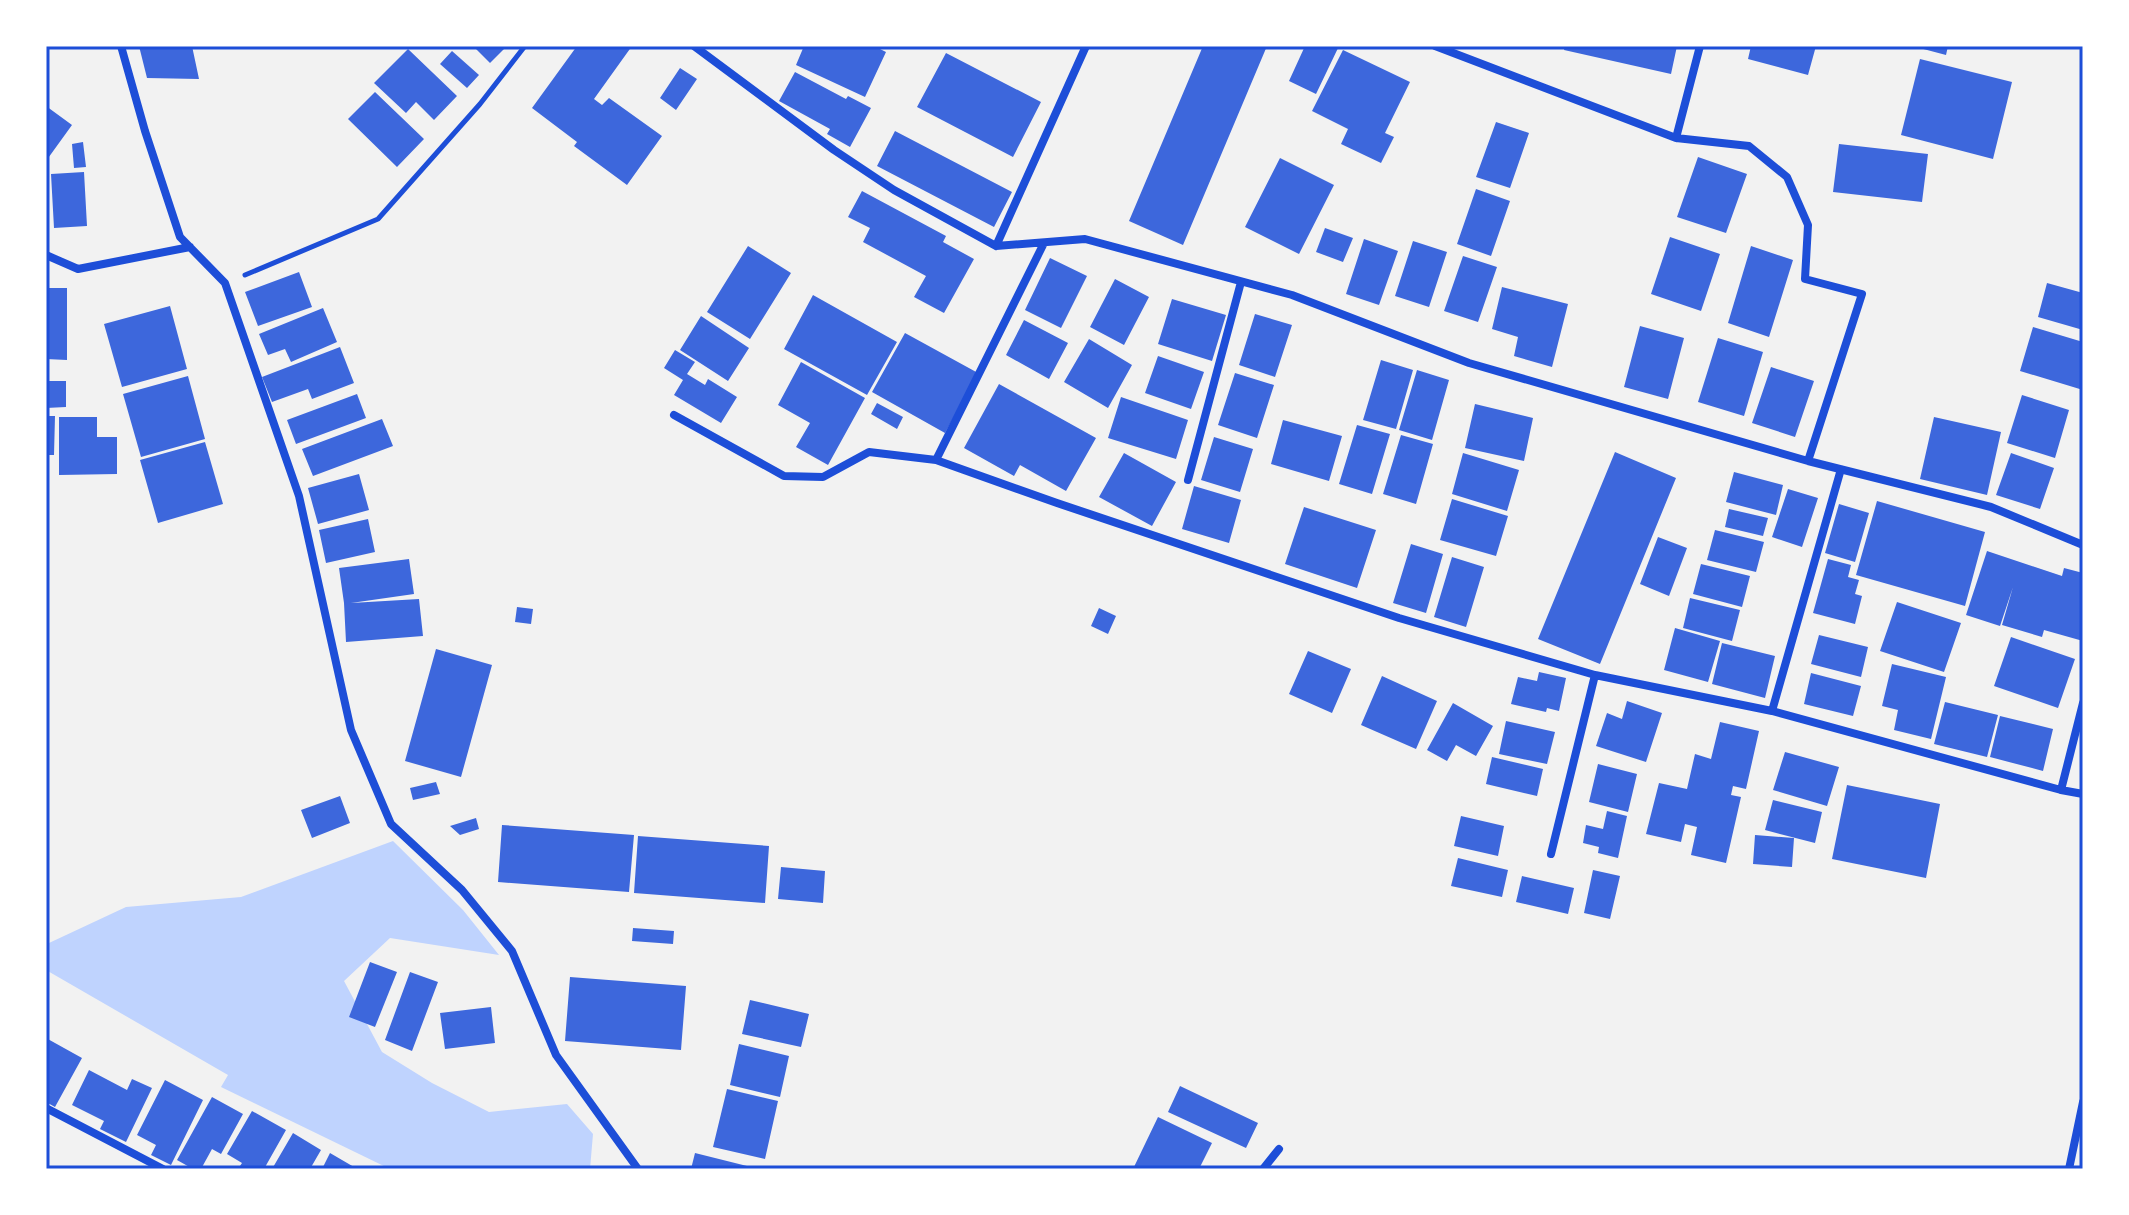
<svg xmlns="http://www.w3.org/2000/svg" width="2129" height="1215" font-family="'Fira Sans Condensed',sans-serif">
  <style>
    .water { fill: #bfd3fe }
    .building { fill: #3d67dc }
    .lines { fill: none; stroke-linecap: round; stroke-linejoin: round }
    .path { stroke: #1d4ed8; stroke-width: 5 }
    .minor { stroke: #1d4ed8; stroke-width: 8 }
    .neatline { fill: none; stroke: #1d4ed8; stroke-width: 3 }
  </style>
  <rect width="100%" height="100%" fill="#f2f2f2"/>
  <path class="water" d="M393,841L463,910L499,955L390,938L344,981L382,1052L432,1083L489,1112L567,1104L593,1134L590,1169H390L221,1087L228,1075L46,970V951L49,943L126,907L241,897Z"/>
  <path class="building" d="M139,46H192L199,79L147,78Z
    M473,46H507L490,63Z
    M577,46H632L594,99L602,105L609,98L662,136L627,185L574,146L577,142L532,108Z
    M804,46H874L886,52L865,97L796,65Z
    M1203,46H1267L1183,245L1129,221Z
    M1305,46H1339L1316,94L1289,81Z
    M1565,46H1677L1671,74L1564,50Z
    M1751,46H1816L1808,75L1748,59Z
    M1912,46H1948L1946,55Z
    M408,49L457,96L434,120L416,102L406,113L374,83Z
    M1343,50L1410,82L1385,133L1394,137L1381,163L1341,144L1348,129L1312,111Z
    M452,51L479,75L467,88L440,64Z
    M946,53L1041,102L1013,157L917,107Z
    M1920,59L2012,82L1993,159L1901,135Z
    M680,68L697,79L676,110L660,98Z
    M795,72L846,99L848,96L871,108L850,147L827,134L830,129L779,101Z
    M375,92L424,139L397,167L348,119Z
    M46,106L72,125L46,161Z
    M1496,122L1529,133L1510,188L1476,177Z
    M895,131L1012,192L994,227L877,166Z
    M83,142L86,167L74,168L72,144Z
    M1839,144L1928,154L1922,202L1833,192Z
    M1698,157L1747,174L1726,233L1677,217Z
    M1280,158L1334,185L1299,254L1245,227Z
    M84,172L87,226L54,228L51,174Z
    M1476,189L1510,201L1491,256L1457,244Z
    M862,191L946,236L943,242L974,259L944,313L914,297L926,276L863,242L870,228L848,217Z
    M1325,228L1353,238L1343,262L1316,252Z
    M1670,237L1720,254L1701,311L1651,294Z
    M1364,239L1398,251L1379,305L1346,294Z
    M1413,241L1447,252L1429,307L1395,296Z
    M748,246L791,273L750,339L707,312Z
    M1751,246L1793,260L1769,337L1728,323Z
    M1463,256L1497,267L1478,322L1444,311Z
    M1050,258L1087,276L1061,328L1025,310Z
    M299,272L312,307L258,326L245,292Z
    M1115,279L1149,297L1124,345L1090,327Z
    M2047,283L2083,293V330L2038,317Z
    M1502,287L1568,304L1552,367L1514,356L1518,337L1492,329Z
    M46,288H67V360L46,359Z
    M813,295L897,342L867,395L784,349Z
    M1172,299L1226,315L1212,361L1158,344Z
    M170,306L187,369L122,387L104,324Z
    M323,308L337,342L291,362L285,349L268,355L259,334Z
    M1255,314L1292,325L1275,377L1239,365Z
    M701,316L749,348L728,381L680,350Z
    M1024,320L1068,343L1049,379L1006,355Z
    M1640,326L1684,338L1668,399L1624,387Z
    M2033,327L2083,342V390L2020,371Z
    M905,333L978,373L945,433L872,392Z
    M1718,338L1763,352L1744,416L1698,402Z
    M1089,339L1132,365L1108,408L1064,382Z
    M340,347L354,383L312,399L308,389L272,402L262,377Z
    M675,350L695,362L687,374L705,385L708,379L737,397L721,423L674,395L683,380L664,368Z
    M1158,356L1204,372L1191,409L1145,393Z
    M1381,360L1413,370L1396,429L1363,420Z
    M801,362L865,398L828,465L796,447L810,423L778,405Z
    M1771,367L1814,381L1795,437L1752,423Z
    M1417,370L1449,380L1432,440L1399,430Z
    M1235,373L1274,385L1257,438L1218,425Z
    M188,376L205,439L141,457L123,394Z
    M46,381H66V407L46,408Z
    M999,384L1096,438L1066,491L1020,465L1014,476L964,448Z
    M357,394L366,418L296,444L287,420Z
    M2022,395L2069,410L2055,458L2007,443Z
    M1121,397L1188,420L1176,459L1108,438Z
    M877,403L903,417L897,429L871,414Z
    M1475,404L1533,418L1524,461L1465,448Z
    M46,416H55L54,455H46Z
    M59,417H97V437H117V474L59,475Z
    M1934,417L2001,432L1987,495L1920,479Z
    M382,419L393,446L313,476L302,449Z
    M1283,420L1342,436L1329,481L1271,464Z
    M1357,425L1390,434L1372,494L1339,484Z
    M1401,435L1433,444L1416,504L1383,494Z
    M1214,437L1253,449L1240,492L1201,480Z
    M205,442L223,504L158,523L140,460Z
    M1615,452L1676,478L1600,664L1538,639Z
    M1124,453L1176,482L1152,526L1099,497Z
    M1463,453L1519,470L1507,511L1452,494Z
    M2011,453L2054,468L2040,509L1996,495Z
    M1734,472L1783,485L1776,515L1726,502Z
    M359,474L369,510L318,524L308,488Z
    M1194,486L1241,500L1229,543L1182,529Z
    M1788,489L1818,498L1802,547L1772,537Z
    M1452,499L1508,516L1496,556L1440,540Z
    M1877,501L1985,532L1965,606L1856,575Z
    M1839,504L1869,513L1855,562L1825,553Z
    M1304,507L1376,530L1357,588L1285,564Z
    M1729,509L1768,518L1763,536L1725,527Z
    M368,519L375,552L326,563L319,530Z
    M1715,530L1764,542L1756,572L1707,560Z
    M1658,537L1687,548L1669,596L1640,584Z
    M1411,544L1443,554L1426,613L1393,603Z
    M1987,551L2062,576L2064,568L2083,573V641L2044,630L2042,637L2002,625L2013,587L2000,626L1966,615Z
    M1452,557L1484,567L1466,627L1434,617Z
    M409,559L414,594L351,603L419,599L423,636L346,642L344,603L339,568Z
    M1828,559L1851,565L1848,577L1859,580L1855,594L1862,596L1855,624L1813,613Z
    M1701,564L1750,576L1742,607L1693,594Z
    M1690,598L1740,610L1732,641L1683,628Z
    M1897,602L1961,623L1944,672L1880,651Z
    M517,607L533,609L531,624L515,622Z
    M1099,608L1116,616L1108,634L1091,626Z
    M1675,628L1720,641L1708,682L1664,670Z
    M1819,635L1868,647L1861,677L1811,664Z
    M2011,637L2075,659L2058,708L1994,686Z
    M1722,643L1775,656L1765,698L1712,684Z
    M436,649L492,665L461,777L405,761Z
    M1308,651L1351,669L1332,713L1289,694Z
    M1892,664L1946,677L1931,739L1894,730L1898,710L1882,706Z
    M1539,672L1566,678L1559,711L1547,708L1546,712L1511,704L1518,677L1537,681Z
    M1811,673L1861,686L1853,716L1804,704Z
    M1382,676L1437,701L1416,749L1361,725Z
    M1627,701L1662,713L1646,762L1596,746L1607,713L1622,719Z
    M1945,702L1998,715L1987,757L1934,744Z
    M1453,703L1493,726L1476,756L1456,745L1447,761L1427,750Z
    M2000,716L2053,729L2043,771L1990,757Z
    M1506,721L1555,732L1547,764L1499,754Z
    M1720,722L1759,731L1746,789L1733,786L1731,795L1741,797L1726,863L1691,855L1697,827L1685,824L1681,842L1646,834L1659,783L1687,789L1695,754L1711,759Z
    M1785,752L1839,767L1827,806L1773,790Z
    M1492,757L1543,769L1537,796L1486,784Z
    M1598,764L1637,774L1628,812L1589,802Z
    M436,782L440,794L413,800L410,788Z
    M1847,785L1940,804L1926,878L1832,859Z
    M340,796L350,823L312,838L301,810Z
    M1773,800L1822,812L1815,843L1765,830Z
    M1607,811L1627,816L1618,858L1598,853L1599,847L1583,843L1586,825L1603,829Z
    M1461,816L1504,826L1498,856L1454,846Z
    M476,818L479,829L460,835L450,826Z
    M502,825L634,835L629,892L498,882Z
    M1755,835L1794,838L1792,867L1753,864Z
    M638,836L769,846L765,903L634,893Z
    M1458,858L1508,870L1502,897L1451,886Z
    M781,867L825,871L823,903L778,899Z
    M1593,870L1620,876L1610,919L1584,913Z
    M1522,876L1574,888L1568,914L1516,902Z
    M633,928L674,931L673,944L632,941Z
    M370,962L397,972L375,1027L349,1017Z
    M410,972L438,982L412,1051L385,1040Z
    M570,977L686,986L681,1050L565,1041Z
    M750,1000L809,1014L801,1047L742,1034Z
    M491,1007L495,1043L445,1049L440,1013Z
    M46,1038L82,1058L55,1107L46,1102Z
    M739,1044L789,1056L780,1097L730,1085Z
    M89,1070L127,1090L132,1079L152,1088L126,1142L100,1129L104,1121L72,1105Z
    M165,1080L203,1100L171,1165L151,1155L156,1145L137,1135Z
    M1180,1086L1258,1123L1246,1148L1168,1112Z
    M727,1089L778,1101L765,1159L713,1147Z
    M212,1097L243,1114L221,1154L212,1149L201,1169H193L177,1160Z
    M252,1111L286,1130L264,1169H238L242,1163L227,1154Z
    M1158,1117L1212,1143L1199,1169H1133Z
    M293,1133L321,1150L310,1169H272Z
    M330,1153L354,1167L353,1169H322Z
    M695,1153L755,1168V1169H691Z"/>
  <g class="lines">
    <path class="path" d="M245,275L378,219L480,104L525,46"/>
    <path class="minor" d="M121,46L145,131L180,237L225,283L299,496L351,730L391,824L462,890L512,951L556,1055L638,1169
      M694,46L834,150L894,190L996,246L1085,239L1292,295L1469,363L1808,461L1991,507L2083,545
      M1435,46L1676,138L1700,46
      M1676,138L1749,146L1787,177L1808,225L1805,279L1862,294L1808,461
      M996,246L1086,46
      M46,255L78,269L190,247
      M674,415L784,476L823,477L869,452L936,460L1057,503L1399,618L1595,675L1772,711L2061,790L2083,794
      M936,460L1044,243
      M1188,480L1241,282
      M1772,711L1841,469
      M2061,790L2083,703
      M1551,854L1595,675
      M46,1108L163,1169
      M1263,1169L1279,1149
      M2069,1169L2083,1102"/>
  </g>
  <rect width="2129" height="1215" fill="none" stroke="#ffffff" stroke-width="96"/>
  <rect x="48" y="48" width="2033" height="1119" class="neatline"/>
</svg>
